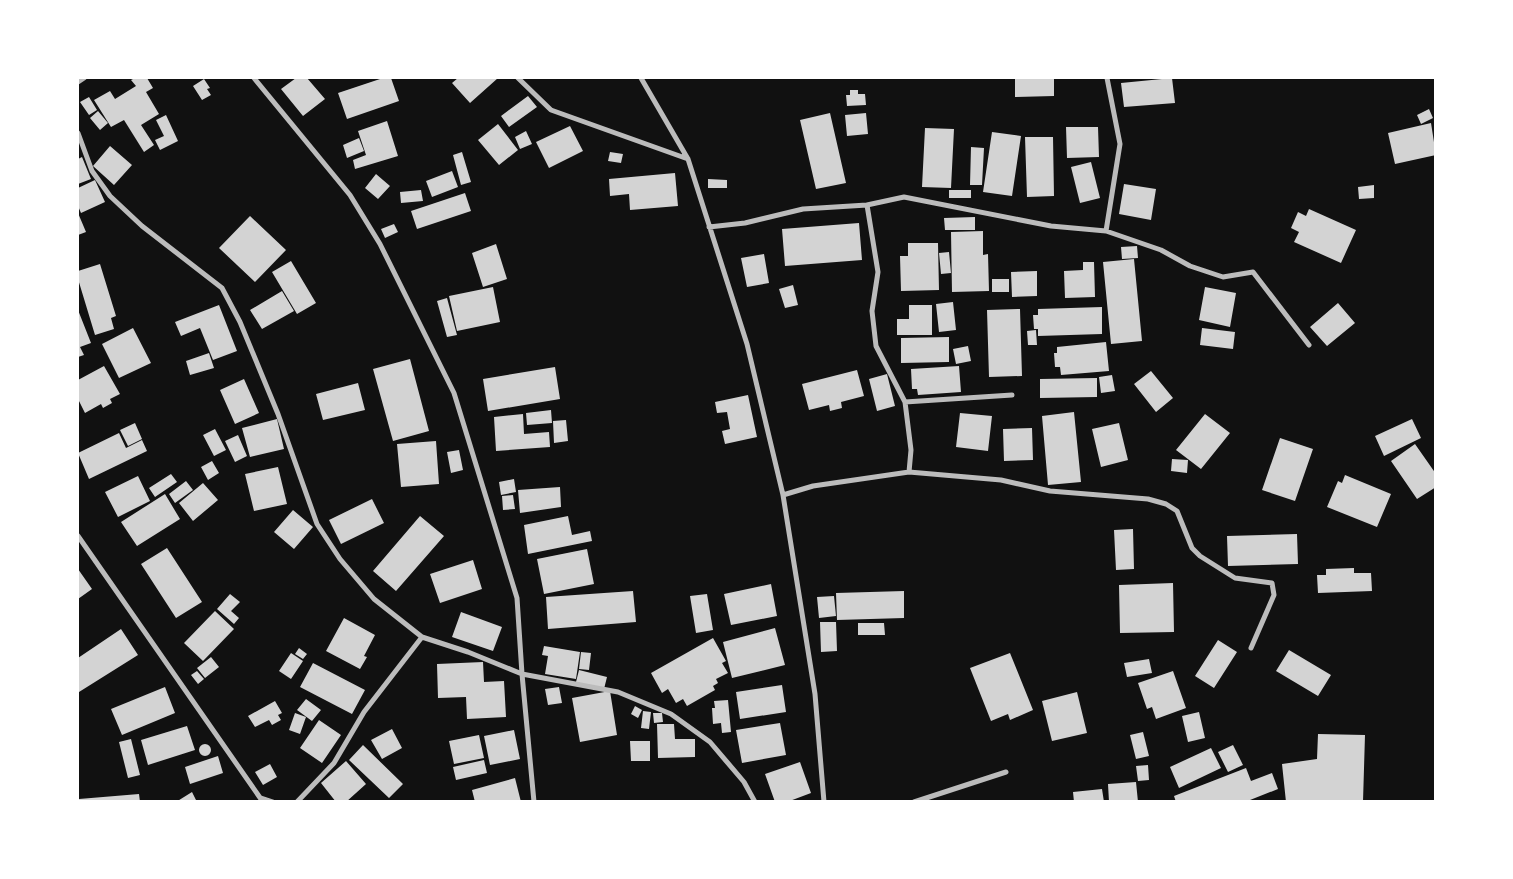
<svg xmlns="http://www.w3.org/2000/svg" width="1513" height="879" font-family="Lato,sans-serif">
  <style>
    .building { fill: #d3d3d3 }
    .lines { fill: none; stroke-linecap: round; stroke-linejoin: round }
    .minor { stroke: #bcbcbc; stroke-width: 5 }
  </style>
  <rect width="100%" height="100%" fill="#111"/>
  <path class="building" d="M135,78H147L153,88L146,92L159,114L141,125L154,145L144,152L124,120L111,127L94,100L110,91L115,99L136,86L131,80Z
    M296,78H307L325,99L303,116L281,89Z
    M383,78H391L399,101L347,119L338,93Z
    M458,78H498L470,103L452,83Z
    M1015,78H1054V96L1015,97Z
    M1172,78L1175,103L1124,107L1121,83Z
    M204,79L210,88L207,89L211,95L202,100L193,86Z
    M850,90H858V94H865L866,105L847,106L846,95H850Z
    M528,96L537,107L509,127L501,116Z
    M89,97L97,110L89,115L80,102Z
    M1429,109L1433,118L1421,124L1417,115Z
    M98,111L108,123L100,130L90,118Z
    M830,113L846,183L816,189L800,120Z
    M866,113L868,134L847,136L845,115Z
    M166,115L178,141L160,150L155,140L164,136L156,120Z
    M387,121L398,156L355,169L353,160L366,155L358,131Z
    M1431,123L1436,155L1395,164L1388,133Z
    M498,124L518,150L499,165L478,140Z
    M570,126L583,151L549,168L536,142Z
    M1066,127H1098L1099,157L1067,158Z
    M925,128L954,129L951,188L922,187Z
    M526,131L532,144L520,149L515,137Z
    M992,132L1021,136L1012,196L983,192Z
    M1025,137H1053L1054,196L1027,197Z
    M359,138L364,151L347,158L343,145Z
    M110,146L132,165L114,185L93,166Z
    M971,147L984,148L982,185H970Z
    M462,152L471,182L461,185L453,155Z
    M610,152L623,154L621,163L608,161Z
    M82,157L91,179L78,184V159Z
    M1091,162L1100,198L1080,203L1071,167Z
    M452,171L458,187L432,197L426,181Z
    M675,173L678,206L630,210L629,194L610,196L609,179Z
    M376,174L390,186L378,199L365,188Z
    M708,179L727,180V188H708Z
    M95,180L105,202L81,213L78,206V188Z
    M1124,184L1156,189L1151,220L1119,214Z
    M1374,185V198L1359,199L1358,187Z
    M421,190L423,201L401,203L400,192Z
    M949,190H971V198H949Z
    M465,193L471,211L417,229L411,211Z
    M1309,209L1356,230L1341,263L1294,242L1299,232L1291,228L1298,212L1306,216Z
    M78,213L86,232L78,235Z
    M250,216L286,250L255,282L219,248Z
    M975,217V230H945L944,218Z
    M859,223L862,260L785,266L782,229Z
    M394,224L398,232L385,238L381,229Z
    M983,231V255L988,254L989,291L952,292L951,232Z
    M908,243H938L939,290L901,291L900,256H908Z
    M496,244L507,279L483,287L472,253Z
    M1137,246L1138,258L1122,259L1121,247Z
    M949,252L951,273L941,274L939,253Z
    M764,254L769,283L747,287L741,258Z
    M1134,259L1142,341L1111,344L1103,262Z
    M291,261L316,303L297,314L272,272Z
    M1083,262H1094L1095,297L1065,298L1064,271L1083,270Z
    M100,264L116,316L111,318L114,329L95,335L78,279V271Z
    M1037,271V296L1012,297L1011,272Z
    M992,279H1009V292H992Z
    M793,285L798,305L785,308L779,289Z
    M493,287L500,322L457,331L449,296Z
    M1205,287L1236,293L1230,327L1199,320Z
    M282,291L294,311L262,329L250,310Z
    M447,298L457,335L447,337L437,301Z
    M953,302L956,330L939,332L936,304Z
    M1338,303L1355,323L1327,346L1310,327Z
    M219,305L237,351L213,360L200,328L181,336L175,322Z
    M909,305H932V335H897V319H909Z
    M1102,307V334L1038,336V329H1034L1033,315H1038V309Z
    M1020,309L1022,376L989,377L987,310Z
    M78,310L91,343L80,347L84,355L78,357Z
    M133,328L151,363L119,378L102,344Z
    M1202,328L1235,332L1233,349L1200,345Z
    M1036,330L1037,345H1028L1027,331Z
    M949,337V362L901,363V338Z
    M1106,342L1109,371L1061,375L1060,367H1055L1054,353H1057V347Z
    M968,346L971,361L956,364L953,349Z
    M209,353L214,368L190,375L186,361Z
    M410,359L429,431L393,441L373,369Z
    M104,366L120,394L110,399L112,403L103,408L101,404L85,413L78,399V380Z
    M959,366L961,392L918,395L917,389H912L911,369Z
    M555,367L560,399L488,411L483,379Z
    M857,370L864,396L841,402L842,408L830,411L829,405L809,410L802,384Z
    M1151,371L1173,398L1156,412L1134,384Z
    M887,374L895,406L877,411L869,379Z
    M1112,375L1115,391L1101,393L1099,377Z
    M1097,378V397L1040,398V379Z
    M244,379L259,413L235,424L220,390Z
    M358,383L365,410L323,420L316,394Z
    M748,395L757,437L725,444L722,431L730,429L727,412L717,413L715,402Z
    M551,410L552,423L527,425L526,413Z
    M1074,412L1081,482L1048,485L1042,416Z
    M960,413L992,416L988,451L956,447Z
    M523,414L524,434L549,432L550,447L496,451L494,417Z
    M1205,414L1230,433L1201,469L1176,450Z
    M277,419L284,449L250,457L242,428Z
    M1412,419L1421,438L1384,456L1375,436Z
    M566,420L568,441L554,443L553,421Z
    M135,423L142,439L128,446L120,430Z
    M1119,423L1128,460L1101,467L1092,429Z
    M1032,428L1033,460L1004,461L1003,429Z
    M215,429L226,450L214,456L203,435Z
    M119,433L126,448L142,440L147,451L89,479L78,453Z
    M238,435L247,456L235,462L225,441Z
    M1280,438L1313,449L1295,501L1262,490Z
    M436,441L439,484L401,487L397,444Z
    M1415,444L1436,474V487L1417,499L1391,461Z
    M459,450L463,470L451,473L447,452Z
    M1172,459L1188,460L1187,473L1171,471Z
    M212,461L219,473L208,480L201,467Z
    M278,467L287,504L254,511L245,474Z
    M171,474L177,482L155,497L149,488Z
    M1345,475L1391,494L1377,527L1327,507L1338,481L1342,483Z
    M138,476L150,501L118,517L105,492Z
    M514,479L516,492L501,495L499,482Z
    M186,481L193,490L175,503L169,494Z
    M203,483L218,500L193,521L179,503Z
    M560,487L561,507L520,513L518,490Z
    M165,494L180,519L137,546L121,522Z
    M513,495L515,509L503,510L502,496Z
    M372,499L384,523L341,544L329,520Z
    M293,510L313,527L294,549L274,532Z
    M420,516L444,536L396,591L373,571Z
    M568,516L572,535L590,531L592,541L528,554L524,525Z
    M1133,529L1134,569L1116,570L1114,530Z
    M1297,534L1298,564L1228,566L1227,536Z
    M167,548L202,602L176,618L141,564Z
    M587,549L594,584L544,594L537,559Z
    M473,560L482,589L440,603L430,574Z
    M1354,568V573H1371L1372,591L1318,593L1317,575H1326V569Z
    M78,569L92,589L78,599Z
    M1173,583L1174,632L1120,633L1119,585Z
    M771,584L777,616L731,625L724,594Z
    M633,591L636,622L548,629L546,597Z
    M904,591V618L837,620L836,593Z
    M230,594L240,602L231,611L239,618L234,624L217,609Z
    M707,594L713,630L696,633L690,596Z
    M834,596L836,616L819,618L817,597Z
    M215,611L234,629L203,661L184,643Z
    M461,612L502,627L493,651L452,637Z
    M344,618L375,635L364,656L367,657L360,669L326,651Z
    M820,622H836L837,651L821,652Z
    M858,623H884L885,635H858Z
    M775,628L785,665L732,678L723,642Z
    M121,629L138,655L79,692L78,689V658Z
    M713,638L726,661L722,663L728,673L716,679L718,683L713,686L715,690L687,706L683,699L676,703L668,689L662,693L651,673Z
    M1218,640L1237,652L1214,688L1195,676Z
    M544,646L580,652L576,679L545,674L548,656L542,655Z
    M299,648L307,654L303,659L295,654Z
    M1289,650L1331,675L1318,696L1276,671Z
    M581,652L591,653L589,670L579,669Z
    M291,653L303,661L291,679L279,671Z
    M1010,653L1033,710L1010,720L1008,714L991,721L970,668Z
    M211,657L219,667L205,678L197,668Z
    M1149,659L1152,673L1127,677L1124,663Z
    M483,662L484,682L504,681L506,717L467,719L466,697L438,698L437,664Z
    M313,663L365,690L352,714L300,687Z
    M579,670L607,677L604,689L576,682Z
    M197,671L204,679L198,684L191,675Z
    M1173,671L1186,708L1156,719L1152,707L1147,709L1138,683Z
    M782,685L786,712L740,719L736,692Z
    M165,687L175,713L122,735L111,709Z
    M559,687L562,703L548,705L545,689Z
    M610,691L617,735L580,742L572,698Z
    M1077,692L1087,733L1052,741L1042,701Z
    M306,699L321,710L312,721L297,710Z
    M728,700L731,732L722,733L721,723L713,724L712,708H715L714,701Z
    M275,701L282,713L278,715L281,720L272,725L269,720L255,727L248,716Z
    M635,706L642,710L638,718L631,714Z
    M643,711L651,712L649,729L641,728Z
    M1199,712L1205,738L1188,742L1182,716Z
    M295,713L306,717L300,734L289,730Z
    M653,713H662L663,722L654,723Z
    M319,720L341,735L322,763L300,748Z
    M780,723L786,755L742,763L736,730Z
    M657,724H674L675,739H695V757L658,758Z
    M187,726L195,750L148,765L141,740Z
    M392,729L402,748L382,759L371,740Z
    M514,730L520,759L490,765L484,736Z
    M1143,732L1149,756L1136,759L1130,735Z
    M1318,734L1365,735L1363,802H1286L1282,764L1317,759Z
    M479,735L484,758L454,764L449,741Z
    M131,739L140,775L128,778L119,742Z
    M630,741H650V761H631Z
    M199 750a6 6 0 1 1 12 0a6 6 0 1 1-12 0Z
    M363,745L403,784L389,798L349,760Z
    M1233,745L1243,765L1228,772L1218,752Z
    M1211,748L1221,768L1179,788L1170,767Z
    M218,756L223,773L190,784L185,767Z
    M484,760L487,773L456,780L453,767Z
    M346,761L366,784L346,802H336L321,783Z
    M800,762L811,793L787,802H775L765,774Z
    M270,764L277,777L263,785L255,772Z
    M1148,765L1149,780L1138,781L1136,766Z
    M1246,768L1251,781L1272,773L1278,789L1245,802H1176L1174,796Z
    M515,778L521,802H475L472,790Z
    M1136,782L1138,802H1109L1108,784Z
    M1102,789L1104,802H1074L1073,792Z
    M192,792L197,802H176Z
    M139,794L140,802H79V799Z"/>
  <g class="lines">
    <path class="minor" d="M254,78L350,195L380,244L454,393L517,598L522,674L534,802
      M518,78L551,110L688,159
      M641,78L688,159L747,344L783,495L815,694L824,802
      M78,82L84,78
      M78,133L92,171L110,196L142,226L222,288L240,322L278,414L317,524L340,559L374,599L422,637L468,652L522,674L618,692L671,714L710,742L744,782L755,802
      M867,205L904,197L1051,226L1106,231L1161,250L1190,266L1223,277L1253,272L1309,345
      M709,227L745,223L803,209L867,205L878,272L872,311L876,346L905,402L911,450L909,472
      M1106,231L1120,144L1107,78
      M905,402L1012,395
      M783,495L813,486L909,472L1001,480L1050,491L1148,499L1166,504L1177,511L1192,548L1200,556L1235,578L1272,583L1274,595L1251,648
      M78,536L263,802
      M261,798L273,802
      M297,802L334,763L364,712L422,637
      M914,802L1006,772"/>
  </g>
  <rect width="1513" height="879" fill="none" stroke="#ffffff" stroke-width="158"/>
</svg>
